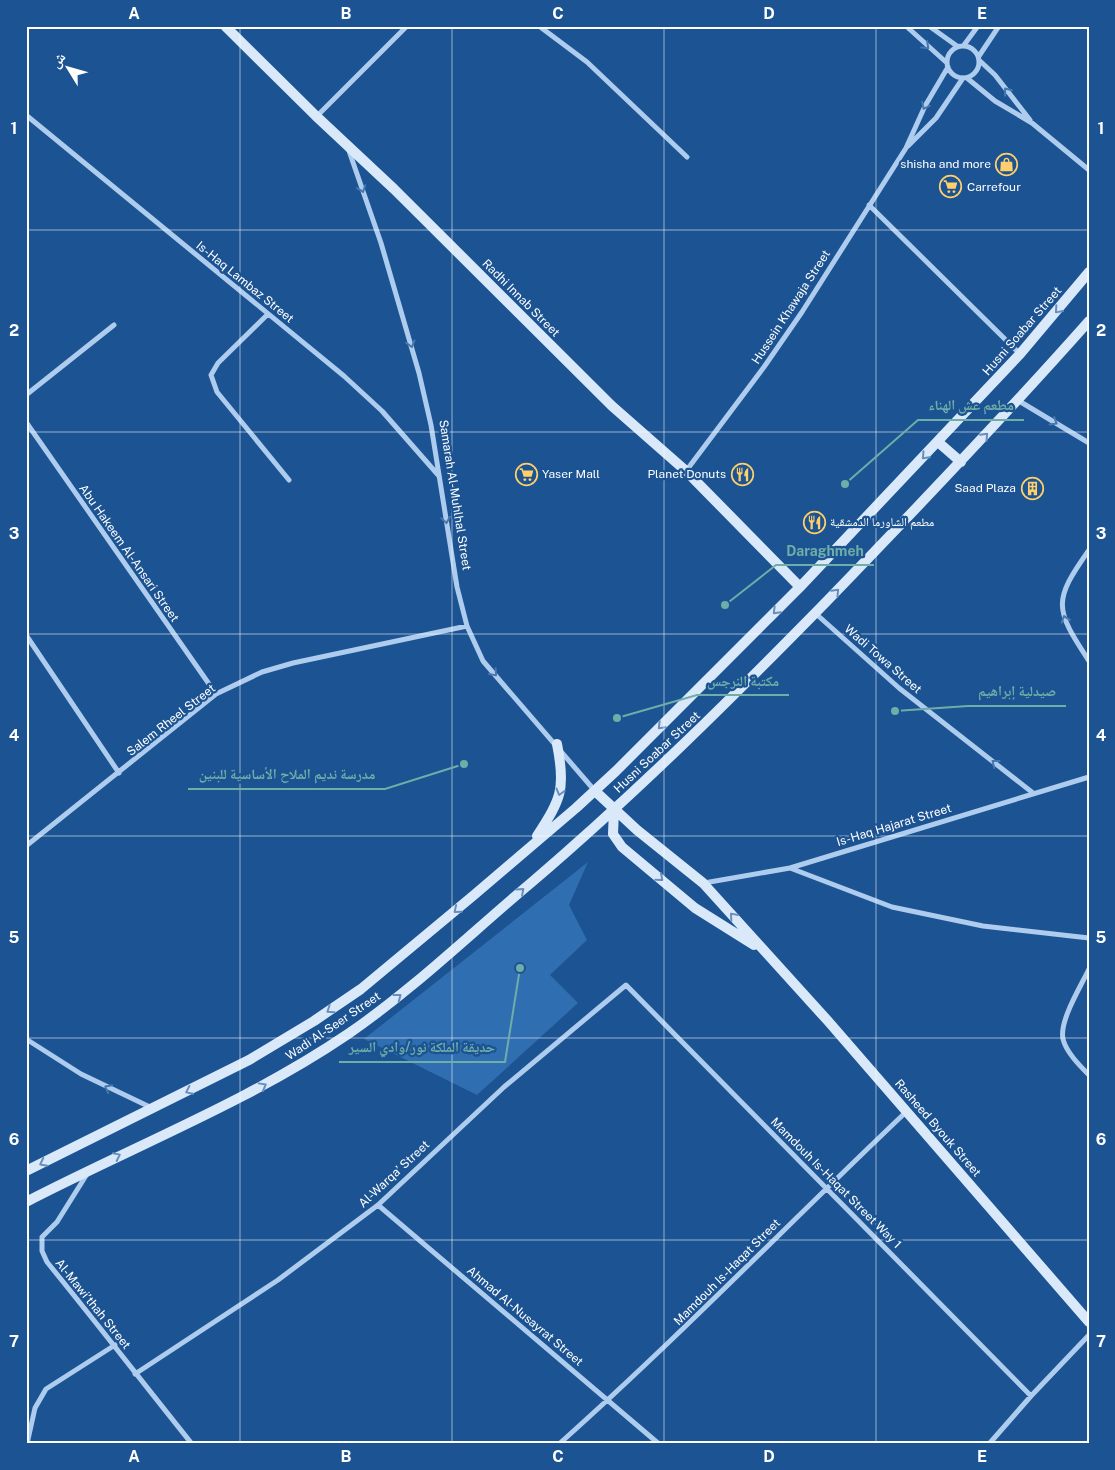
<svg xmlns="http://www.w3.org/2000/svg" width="1115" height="1470" font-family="'Public Sans','Noto Naskh Arabic',sans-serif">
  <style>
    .green { fill: #2f6eb0 }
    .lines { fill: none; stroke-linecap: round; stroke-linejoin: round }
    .street { stroke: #adccee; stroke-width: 5 }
    .secondary { stroke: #dae9fa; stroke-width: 10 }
    .oneway { stroke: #4877ae }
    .oneway2 { stroke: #688fbc }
    .grid { fill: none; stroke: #fff; stroke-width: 1; stroke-opacity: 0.55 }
    .labels { text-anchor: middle; stroke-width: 4.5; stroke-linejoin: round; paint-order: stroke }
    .poi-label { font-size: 12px; fill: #fff; stroke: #1c5392; text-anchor: end }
    .street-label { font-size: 12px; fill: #fff; stroke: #1c5392 }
    .leader { fill: none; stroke: #6fada8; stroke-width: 2 }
    .callout-dot { fill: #6fada8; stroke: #1c5392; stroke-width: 2 }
    .callout-label { font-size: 14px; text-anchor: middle; font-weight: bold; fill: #6fada8; stroke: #1c5392; stroke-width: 4.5; stroke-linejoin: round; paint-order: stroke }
    .neatline { fill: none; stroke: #fff; stroke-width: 2 }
    .grid-label { font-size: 16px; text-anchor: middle; font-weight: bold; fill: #fff }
  </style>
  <rect width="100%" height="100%" fill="#1c5392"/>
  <path class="green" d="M588,862L569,905L587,940L550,975L578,1003L477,1095L364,1039Z"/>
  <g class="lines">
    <path class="street" d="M539,26L587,62L687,157
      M906,26L947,63
      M929,26L957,46
      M964,45L978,26
      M947 62a16 16 0 1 1 32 0a16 16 0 1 1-32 0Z
      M979,56L999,26
      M980,61L995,75L1030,120
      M967,78L995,101L1032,123L1089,170
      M26,115L344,376L382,411L439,476
      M317,116L407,26
      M908,146L936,118L963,78
      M348,148L381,243L419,373L431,425L457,587L467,626L483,661L595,791
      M869,205L1020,354
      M268,314L218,363L211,375L217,392L289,480
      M26,395L114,325
      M1019,401L1089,443
      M26,422L216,694
      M686,471L764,367L802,312L906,148L925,106L948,67
      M1089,550C1053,601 1054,608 1089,661
      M815,613L899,688L1033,793
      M26,635L119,773
      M26,846L216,694L262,672L293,663L467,626
      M790,868L892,907L983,926L1089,938
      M704,883L790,868L1089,777
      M1089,969C1081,986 1059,1021 1063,1039C1066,1052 1080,1066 1089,1075
      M26,1039L81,1074L152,1108
      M87,1174L57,1222L42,1237V1251L47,1262C96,1322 143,1383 192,1444
      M378,1205L659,1444
      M135,1374L278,1280L378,1205L504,1087L626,985L1031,1396
      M27,1444L35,1408L46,1389L115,1345
      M559,1444C679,1337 790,1222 906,1112
      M989,1444L1031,1396L1089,1335"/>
    <path class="secondary" d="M225,26L316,116L394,189L612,406L686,471L800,587
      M938,442L961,462
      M595,791L637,830L703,883L828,1021L1089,1322
      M614,810L613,834L622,847L695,908L754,945
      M537,836C561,799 566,789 557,744
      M26,1171L249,1060L314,1021L361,989L474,895L576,808L616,771L800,587L1020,354L1089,272
      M26,1202C134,1146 248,1102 348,1034C415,988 471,933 532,882C635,794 731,699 826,602C915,510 1004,417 1089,321"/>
  </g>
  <defs><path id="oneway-chevron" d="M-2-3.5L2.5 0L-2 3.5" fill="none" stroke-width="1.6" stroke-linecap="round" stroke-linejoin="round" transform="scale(1.25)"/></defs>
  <g class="oneway">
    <use href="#oneway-chevron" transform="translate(926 46) rotate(43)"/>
    <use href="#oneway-chevron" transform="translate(1007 91) rotate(-128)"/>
    <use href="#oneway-chevron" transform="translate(925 106) rotate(116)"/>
    <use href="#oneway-chevron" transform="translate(362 189) rotate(70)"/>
    <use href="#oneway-chevron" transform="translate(411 344) rotate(74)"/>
    <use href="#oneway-chevron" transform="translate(1054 422) rotate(31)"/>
    <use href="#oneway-chevron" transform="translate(446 520) rotate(81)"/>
    <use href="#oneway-chevron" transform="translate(1065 619) rotate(-109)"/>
    <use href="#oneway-chevron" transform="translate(494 673) rotate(49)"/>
    <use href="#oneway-chevron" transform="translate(995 763) rotate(-142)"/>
    <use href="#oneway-chevron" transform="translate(108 1088) rotate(-153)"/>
  </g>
  <g class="oneway2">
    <use href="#oneway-chevron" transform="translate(1058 310) rotate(131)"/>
    <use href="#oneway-chevron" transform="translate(985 436) rotate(-47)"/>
    <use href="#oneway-chevron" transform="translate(925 456) rotate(133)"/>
    <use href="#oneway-chevron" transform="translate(836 592) rotate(-46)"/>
    <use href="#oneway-chevron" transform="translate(776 611) rotate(135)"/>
    <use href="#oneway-chevron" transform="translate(661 726) rotate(135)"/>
    <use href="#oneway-chevron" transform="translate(560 792) rotate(105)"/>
    <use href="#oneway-chevron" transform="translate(660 878) rotate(40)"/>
    <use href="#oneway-chevron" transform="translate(521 891) rotate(-42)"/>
    <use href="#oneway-chevron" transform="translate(457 910) rotate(140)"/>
    <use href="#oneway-chevron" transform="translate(733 916) rotate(-131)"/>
    <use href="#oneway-chevron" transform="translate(398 997) rotate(-37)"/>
    <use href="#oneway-chevron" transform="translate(330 1010) rotate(146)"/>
    <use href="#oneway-chevron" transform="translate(263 1086) rotate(-29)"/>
    <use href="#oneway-chevron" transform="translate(189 1091) rotate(154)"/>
    <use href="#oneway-chevron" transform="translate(117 1156) rotate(-26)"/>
    <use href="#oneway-chevron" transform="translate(43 1163) rotate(153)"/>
  </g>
  <path class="grid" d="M240,26V1444M452,26V1444M664,26V1444M876,26V1444M26,230H1089M26,432H1089M26,634H1089M26,836H1089M26,1038H1089M26,1240H1089"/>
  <defs>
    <symbol id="shop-ring" viewBox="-11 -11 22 22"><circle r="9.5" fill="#1c5392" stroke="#fecf6b" stroke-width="1.5"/><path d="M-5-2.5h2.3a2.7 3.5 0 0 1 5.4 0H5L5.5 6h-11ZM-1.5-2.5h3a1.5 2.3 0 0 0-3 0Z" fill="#fecf6b"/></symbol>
    <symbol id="supermarket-ring" viewBox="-11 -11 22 22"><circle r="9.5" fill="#1c5392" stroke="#fecf6b" stroke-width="1.5"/><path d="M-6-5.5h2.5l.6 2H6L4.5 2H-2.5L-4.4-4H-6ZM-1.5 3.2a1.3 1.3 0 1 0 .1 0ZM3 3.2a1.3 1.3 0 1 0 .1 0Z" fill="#fecf6b"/></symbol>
    <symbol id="restaurant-ring" viewBox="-11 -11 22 22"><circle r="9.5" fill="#1c5392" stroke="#fecf6b" stroke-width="1.5"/><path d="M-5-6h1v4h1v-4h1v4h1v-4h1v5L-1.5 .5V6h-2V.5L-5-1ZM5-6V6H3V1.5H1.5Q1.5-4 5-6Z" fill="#fecf6b"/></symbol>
    <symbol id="building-ring" viewBox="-11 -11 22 22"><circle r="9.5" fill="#1c5392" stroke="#fecf6b" stroke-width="1.5"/><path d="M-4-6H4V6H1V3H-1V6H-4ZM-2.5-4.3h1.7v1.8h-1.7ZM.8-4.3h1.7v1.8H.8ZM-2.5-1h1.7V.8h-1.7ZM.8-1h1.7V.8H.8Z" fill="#fecf6b"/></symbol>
  </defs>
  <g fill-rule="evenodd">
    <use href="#shop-ring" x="994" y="152" width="25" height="25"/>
    <use href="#supermarket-ring" x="938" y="174" width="25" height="25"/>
    <use href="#supermarket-ring" x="514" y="462" width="25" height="25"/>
    <use href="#restaurant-ring" x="730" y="462" width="25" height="25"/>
    <use href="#building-ring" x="1020" y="476" width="25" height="25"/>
    <use href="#restaurant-ring" x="802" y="510" width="25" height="25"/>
  </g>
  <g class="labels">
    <g class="poi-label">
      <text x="991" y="168">shisha and more</text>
      <text x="967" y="191" text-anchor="start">Carrefour</text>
      <text x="542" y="478" text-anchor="start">Yaser Mall</text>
      <text x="726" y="478">Planet Donuts</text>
      <text x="1016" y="492">Saad Plaza</text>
      <text x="830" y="526" text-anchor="start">مطعم الشاورما الدمشقية</text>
    </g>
    <g class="street-label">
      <text transform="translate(245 282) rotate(39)" y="4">Is-Haq Lambaz Street</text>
      <text transform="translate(521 298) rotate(45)" y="4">Radhi Innab Street</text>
      <text transform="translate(791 307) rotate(-57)" y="4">Hussein Khawaja Street</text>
      <text transform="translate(1022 331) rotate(-49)" y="4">Husni Soabar Street</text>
      <text transform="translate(455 495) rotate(81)" y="4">Samarah Al-Muhlhal Street</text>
      <text transform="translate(129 553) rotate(55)" y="4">Abu Hakeem Al-Ansari Street</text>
      <text transform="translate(883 659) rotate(41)" y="4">Wadi Towa Street</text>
      <text transform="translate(171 720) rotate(-38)" y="4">Salem Rheel Street</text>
      <text transform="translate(657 752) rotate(-43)" y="4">Husni Soabar Street</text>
      <text transform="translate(894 825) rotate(-17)" y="4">Is-Haq Hajarat Street</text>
      <text transform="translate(333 1026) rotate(-34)" y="4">Wadi Al-Seer Street</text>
      <text transform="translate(938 1128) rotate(49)" y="4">Rasheed Byouk Street</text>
      <text transform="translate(394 1174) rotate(-43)" y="4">Al-Warqa’ Street</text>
      <text transform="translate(836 1183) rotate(45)" y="4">Mamdouh Is-Haqat Street Way 1</text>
      <text transform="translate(727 1272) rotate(-45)" y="4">Mamdouh Is-Haqat Street</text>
      <text transform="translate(93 1304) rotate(51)" y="4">Al-Mawi’thah Street</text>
      <text transform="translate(525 1316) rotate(40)" y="4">Ahmad Al-Nusayrat Street</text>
    </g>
  </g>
  <path class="leader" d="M845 484L918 420H1024M725 605L776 565H874M617 718L697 695H789M895 711L968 706H1066M464 764L385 789H188M520 968L505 1062H339"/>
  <g class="callout-dot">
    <circle cx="845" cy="484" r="5"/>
    <circle cx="725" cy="605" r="5"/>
    <circle cx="617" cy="718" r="5"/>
    <circle cx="895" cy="711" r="5"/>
    <circle cx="464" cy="764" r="5"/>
    <circle cx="520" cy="968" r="5"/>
  </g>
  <g class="callout-label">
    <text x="971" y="410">مطعم عش الهناء</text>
    <text x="825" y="556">Daraghmeh</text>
    <text x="743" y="686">مكتبة النرجس</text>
    <text x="1017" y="696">صيدلية إبراهيم</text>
    <text x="287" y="779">مدرسة نديم الملاح الأساسية للبنين</text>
    <text x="422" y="1052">حديقة الملكة نور/وادي السير</text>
  </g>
  <rect width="1115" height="1470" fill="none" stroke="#1c5392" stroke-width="55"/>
  <g transform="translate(68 68) rotate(307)" stroke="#1c5392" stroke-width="4" paint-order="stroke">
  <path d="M0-4L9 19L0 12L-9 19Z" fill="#ffffff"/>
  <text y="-8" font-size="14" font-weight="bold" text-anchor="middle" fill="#ffffff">ش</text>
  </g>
  <rect x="28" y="28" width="1060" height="1414" class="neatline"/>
  <g class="grid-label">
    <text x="134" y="19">A</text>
    <text x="346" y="19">B</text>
    <text x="558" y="19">C</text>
    <text x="769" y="19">D</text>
    <text x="982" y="19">E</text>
    <text x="14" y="134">1</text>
    <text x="1101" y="134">1</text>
    <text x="14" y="336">2</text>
    <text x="1101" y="336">2</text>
    <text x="14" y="539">3</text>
    <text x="1101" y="539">3</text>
    <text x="14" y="741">4</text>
    <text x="1101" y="741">4</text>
    <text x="14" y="943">5</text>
    <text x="1101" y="943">5</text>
    <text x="14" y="1145">6</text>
    <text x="1101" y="1145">6</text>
    <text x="14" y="1347">7</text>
    <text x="1101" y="1347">7</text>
    <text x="134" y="1462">A</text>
    <text x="346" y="1462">B</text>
    <text x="558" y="1462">C</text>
    <text x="769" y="1462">D</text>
    <text x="982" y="1462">E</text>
  </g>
</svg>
